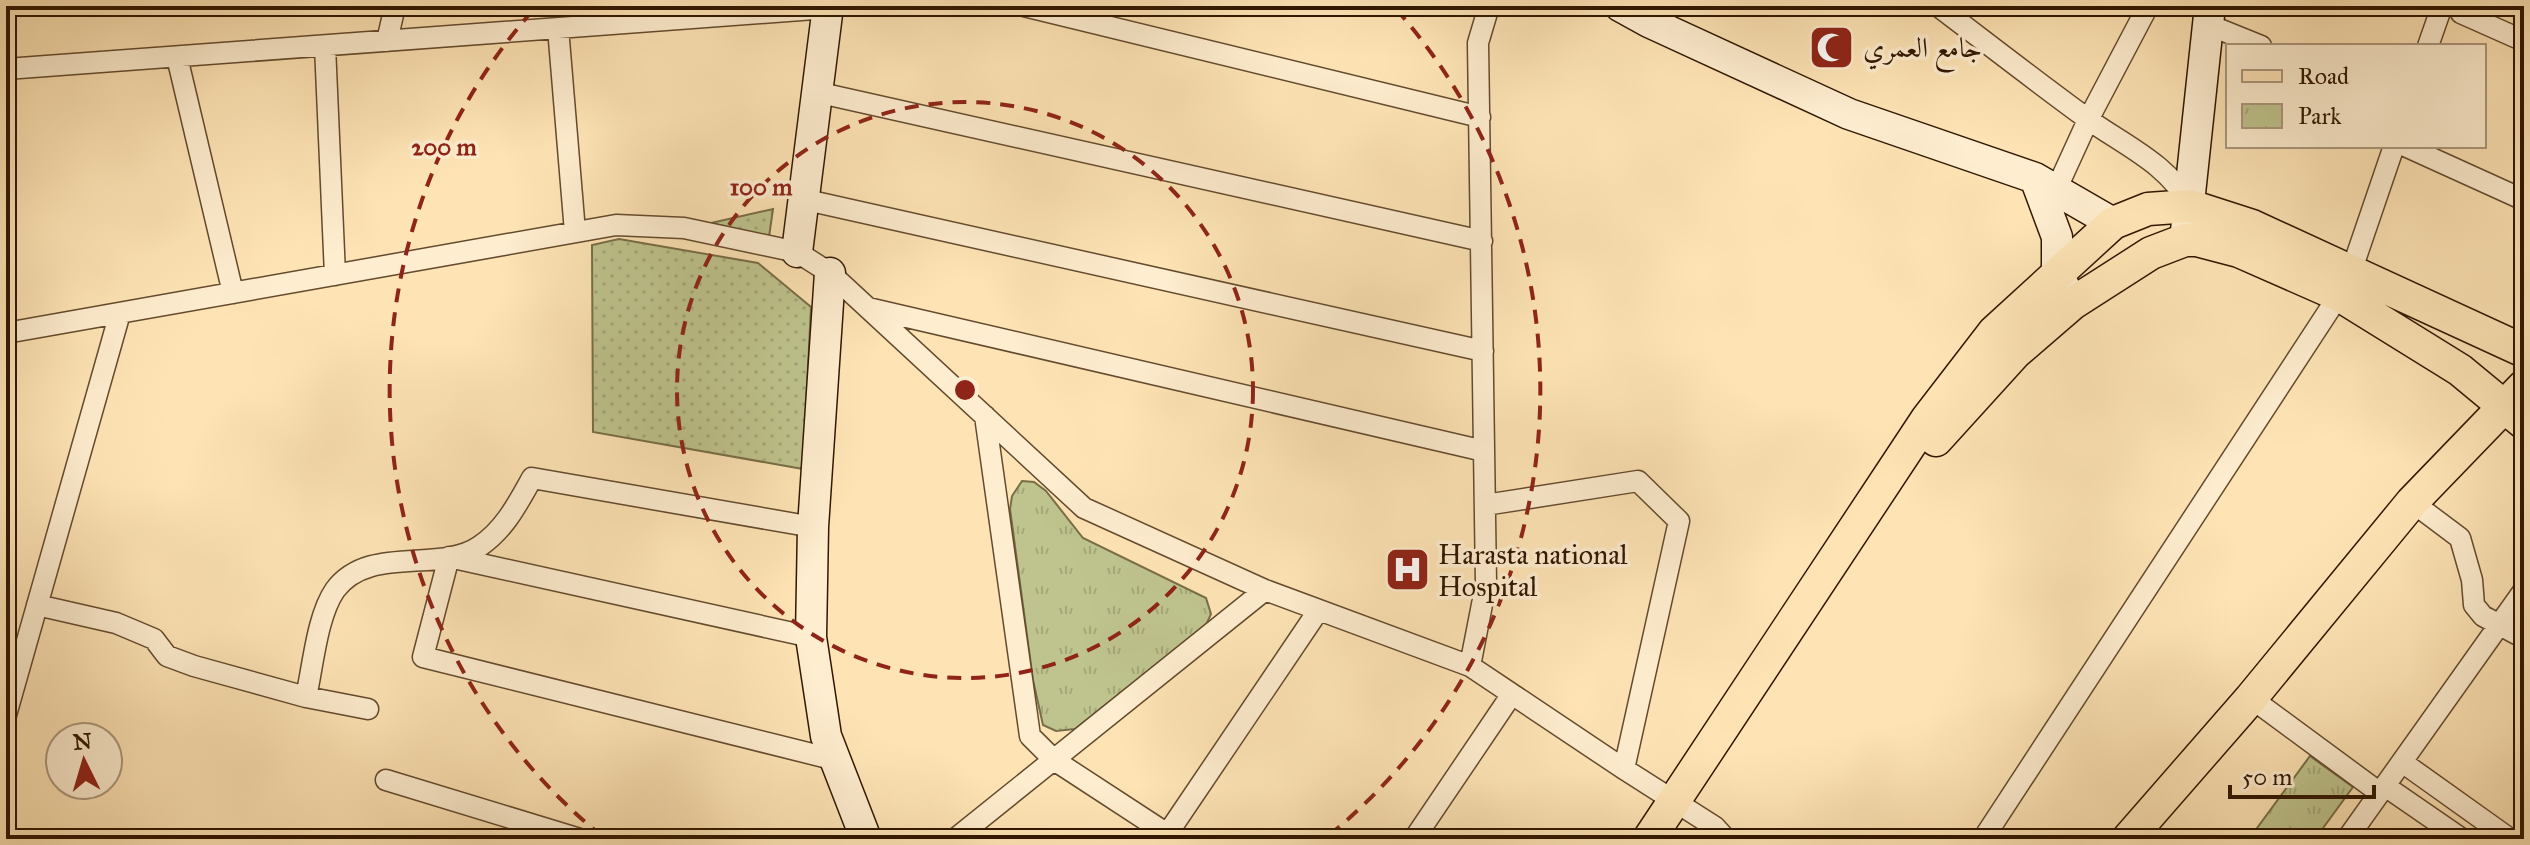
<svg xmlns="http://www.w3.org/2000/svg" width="2530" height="845" font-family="'IM FELL Great Primer',Amiri,serif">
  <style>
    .grass { fill: url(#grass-dots); stroke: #786e47; stroke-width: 2 }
    .park { fill: url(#park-tufts); stroke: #786e47; stroke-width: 2 }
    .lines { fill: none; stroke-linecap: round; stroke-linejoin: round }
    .street-casing { stroke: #644a2d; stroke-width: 23 }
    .secondary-casing { stroke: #301700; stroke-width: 33 }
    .primary-casing { stroke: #301700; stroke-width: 35 }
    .street { stroke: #feedcf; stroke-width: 20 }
    .secondary { stroke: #feedcf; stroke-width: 30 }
    .primary { stroke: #fee4b5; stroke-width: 32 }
    .ring { fill: none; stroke: #8f2418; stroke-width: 4; stroke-dasharray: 14 10 }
    .labels { text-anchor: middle; stroke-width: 7; stroke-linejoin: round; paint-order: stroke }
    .poi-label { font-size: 28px; fill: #301700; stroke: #feedcf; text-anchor: start }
    .centre { fill: #8f2418; stroke: #feedcf; stroke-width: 4 }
    .ring-label { font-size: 24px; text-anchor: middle; font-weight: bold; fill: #8f2418; stroke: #feedcf; stroke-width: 7; stroke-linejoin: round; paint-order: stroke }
  </style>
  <defs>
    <pattern id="grass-dots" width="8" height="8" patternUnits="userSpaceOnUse" patternTransform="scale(2)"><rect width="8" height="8" fill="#bfc48e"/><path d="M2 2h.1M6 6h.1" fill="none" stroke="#a4a879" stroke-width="1.8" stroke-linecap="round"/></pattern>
    <pattern id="park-tufts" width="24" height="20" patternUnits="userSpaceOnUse" patternTransform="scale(2)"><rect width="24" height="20" fill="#bfc48e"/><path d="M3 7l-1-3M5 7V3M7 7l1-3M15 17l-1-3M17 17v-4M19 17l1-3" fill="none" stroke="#a4a879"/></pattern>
  </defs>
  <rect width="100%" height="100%" fill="#fee4b5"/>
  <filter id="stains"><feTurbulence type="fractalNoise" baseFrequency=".0025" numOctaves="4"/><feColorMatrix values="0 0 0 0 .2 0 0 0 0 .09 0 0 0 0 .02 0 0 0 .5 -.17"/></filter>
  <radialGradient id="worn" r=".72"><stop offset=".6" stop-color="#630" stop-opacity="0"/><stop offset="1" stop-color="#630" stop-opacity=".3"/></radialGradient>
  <path class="grass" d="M773,209L769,237L711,223Z
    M619,239L758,263L811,307L803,469L593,432L592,245Z"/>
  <path class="park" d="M1022,481L1034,482L1046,491L1083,538L1206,598L1211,614L1206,625L1075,729L1056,731L1043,725L1033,680L1010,509L1012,496Z
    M2310,756L2353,787L2315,839H2249Z"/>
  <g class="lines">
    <defs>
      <path id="street" d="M1024,6L1480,117
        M1938,6C1988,44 2038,83 2089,120C2124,145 2170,165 2190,206
        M2461,13L2524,41
        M2209,25L2261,46
        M558,28L575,232
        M387,41L395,6
        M325,46L335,275
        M2428,46L2442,6
        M177,57L233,293
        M6,69L828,8
        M816,92L1482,241
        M2405,146L2524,200
        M2056,190L2088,120L2148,6
        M802,199L1483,351
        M2351,272L2394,146
        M868,308L1484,451
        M6,333L616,225L684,228L797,252L830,273L1084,508L1265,590L1470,666L1624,769L1715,827L1726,839
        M985,416L1030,736L1054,760L1175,839
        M2412,502L2460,538L2472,580L2474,605L2483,616L2524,638
        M1485,505L1638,481L1679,521L1624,769
        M37,605L116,623L154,639L167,656L194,666L306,697L368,709
        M811,637L449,557L423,657L836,760
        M1470,666L1486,584L1478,43L1489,6
        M306,697C313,666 317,616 335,590C369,544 440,574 480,546C505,529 518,503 532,478L813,527
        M2251,698L2380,793
        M6,715L120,313
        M2402,762L2510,839
        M386,780L580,839
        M2385,786L2462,839
        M955,839L1265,590
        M1175,839L1170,830L1318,611
        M1414,839L1512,694
        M1983,839L2339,295
        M2347,839L2524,590"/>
      <path id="secondary" d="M1620,6L1649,22L1849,114L2035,178L2113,223
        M2035,178L2057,237V273L2066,290
        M2186,231L2210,6
        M797,252L828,6
        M830,273L813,527L811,637L826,736L866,839"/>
      <path id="primary" d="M1936,440L2015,353L2073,303L2151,253L2185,240H2197L2239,251L2339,295L2460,370L2524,423
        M1649,839L1927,419L1994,332L2113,223L2148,209L2190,206L2252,226L2524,351
        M2128,839L2251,698L2412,502L2524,386"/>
    </defs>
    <use href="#street" class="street-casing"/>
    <use href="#secondary" class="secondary-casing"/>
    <use href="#primary" class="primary-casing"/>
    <use href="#street" class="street"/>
    <use href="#secondary" class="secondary"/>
    <use href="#primary" class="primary"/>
  </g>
  <g class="ring">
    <circle cx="965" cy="390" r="288"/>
    <path d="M603 837A575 575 0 0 1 534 9M1396 9A575 575 0 0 1 1327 837"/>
  </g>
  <defs>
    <symbol id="mosque-square" viewBox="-11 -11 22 22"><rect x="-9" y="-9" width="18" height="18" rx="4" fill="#8f2418" stroke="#feedcf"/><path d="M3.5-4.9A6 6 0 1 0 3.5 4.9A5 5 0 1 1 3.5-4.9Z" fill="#fff"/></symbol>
    <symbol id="hospital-square" viewBox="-11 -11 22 22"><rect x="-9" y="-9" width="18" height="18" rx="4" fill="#8f2418" stroke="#feedcf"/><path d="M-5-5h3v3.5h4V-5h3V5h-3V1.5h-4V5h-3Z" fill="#fff"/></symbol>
  </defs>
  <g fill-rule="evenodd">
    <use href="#mosque-square" x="1806" y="22" width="51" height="51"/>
    <use href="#hospital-square" x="1382" y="544" width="51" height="51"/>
  </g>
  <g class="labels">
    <g class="poi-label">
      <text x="1863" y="57">جامع العمري</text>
      <text x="1438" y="564">Harasta national<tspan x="1438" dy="32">Hospital</tspan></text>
    </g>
  </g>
  <circle cx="965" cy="390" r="12" class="centre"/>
  <g class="ring-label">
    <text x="444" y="155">200 m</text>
    <text x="761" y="195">100 m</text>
  </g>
  <rect width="2530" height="845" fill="none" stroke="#fee4b5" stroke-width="32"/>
  <rect x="8" y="8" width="2514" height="829" fill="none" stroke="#301700" stroke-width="4"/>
  <rect x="16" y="16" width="2498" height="813" fill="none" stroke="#301700" stroke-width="2"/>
  <rect x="2226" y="44" width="260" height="104" fill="#feedcf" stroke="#ac977c" stroke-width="2"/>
  <rect x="2242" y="70" width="40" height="12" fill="#fee4b5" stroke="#ac977c" stroke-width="2"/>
  <text x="2298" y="84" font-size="24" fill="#301700">Road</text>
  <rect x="2242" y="104" width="40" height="24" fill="url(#park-tufts)" stroke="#ac977c" stroke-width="2"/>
  <text x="2298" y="124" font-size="24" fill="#301700">Park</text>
  <g transform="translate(84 761) rotate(355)"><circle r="38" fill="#feedcf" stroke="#ac977c" stroke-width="2"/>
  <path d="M0-6L14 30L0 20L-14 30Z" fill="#8f2418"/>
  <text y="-12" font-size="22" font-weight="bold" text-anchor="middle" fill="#301700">N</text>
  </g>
  <path d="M2230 785v12h144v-12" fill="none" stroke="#301700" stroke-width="4"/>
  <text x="2242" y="785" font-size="24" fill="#301700" stroke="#feedcf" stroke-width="6" paint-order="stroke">50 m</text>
  <rect width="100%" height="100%" filter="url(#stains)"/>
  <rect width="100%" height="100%" fill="url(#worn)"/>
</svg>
